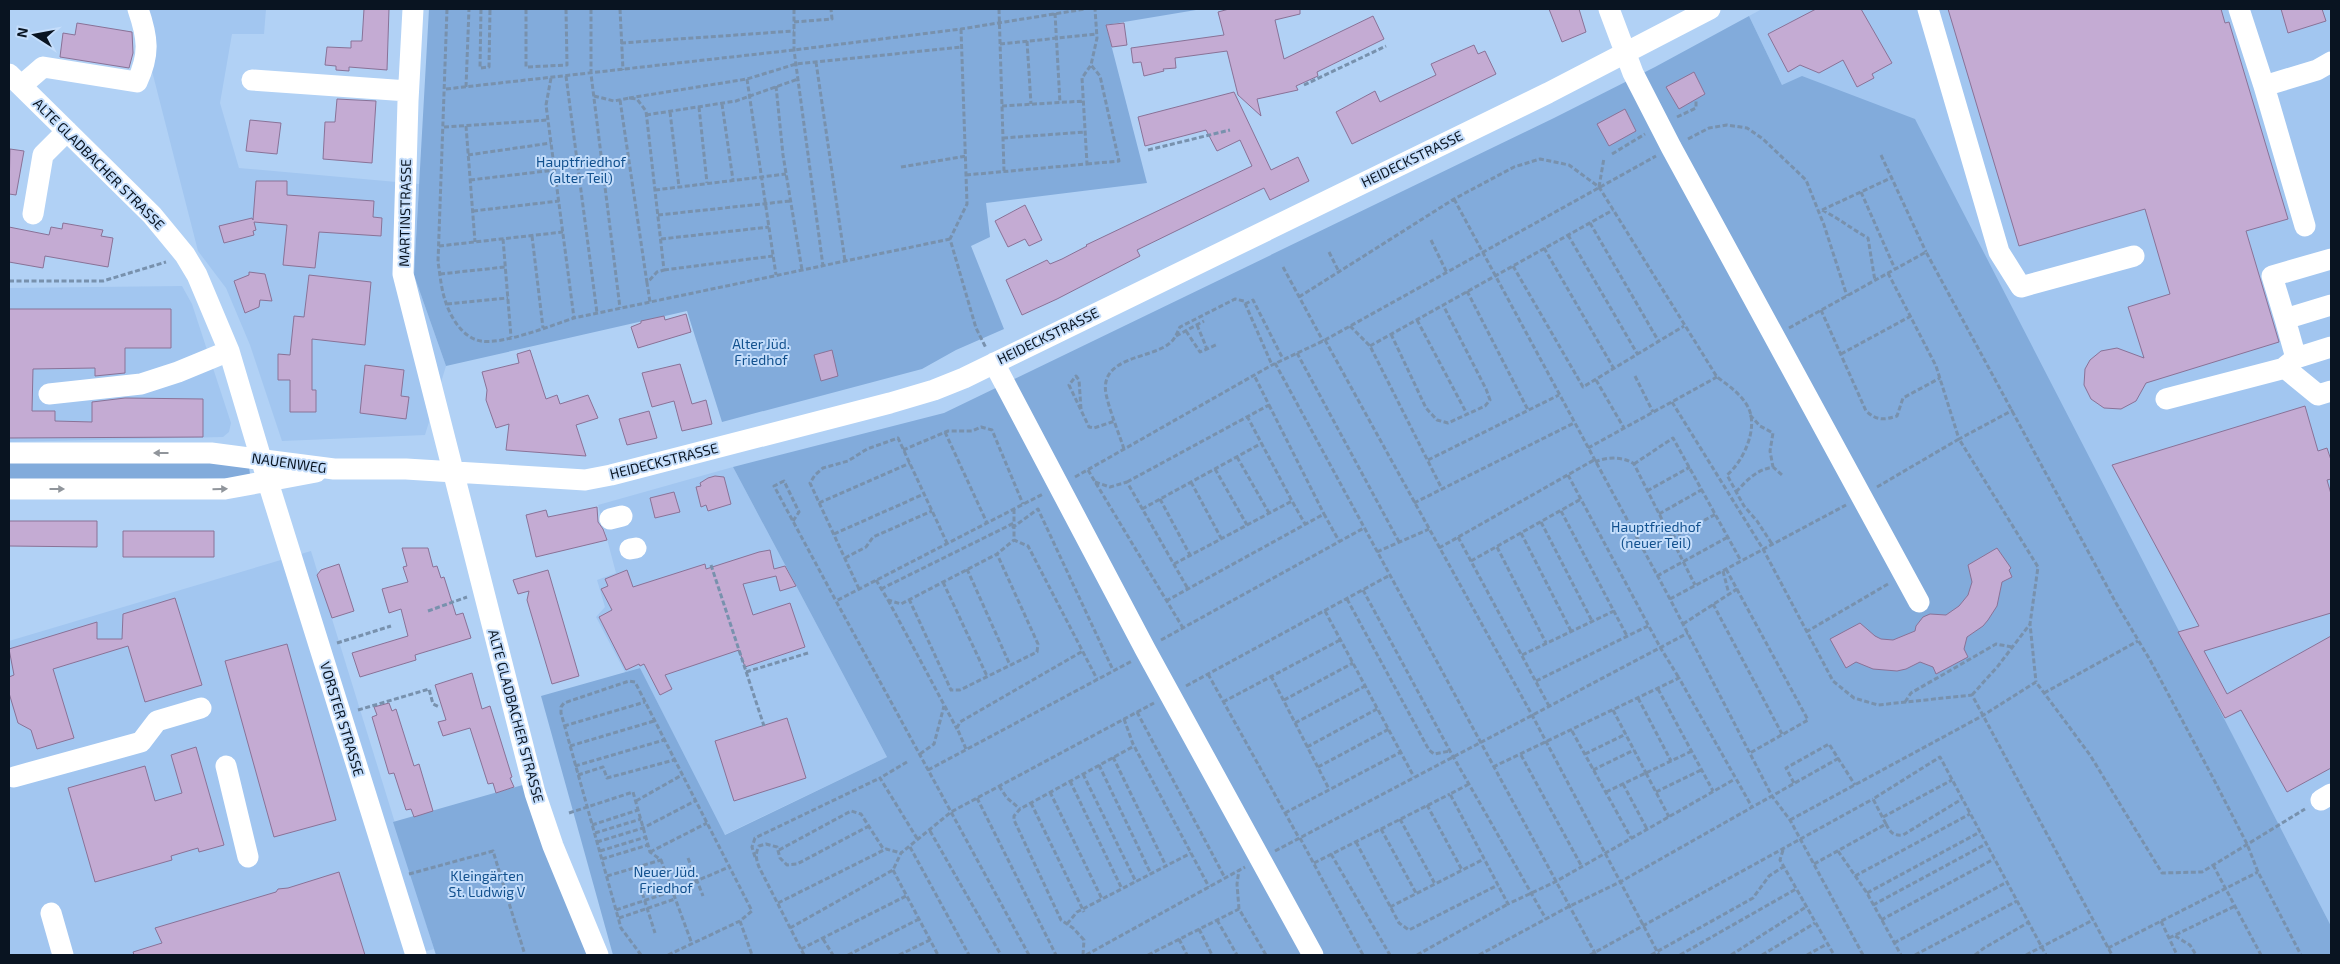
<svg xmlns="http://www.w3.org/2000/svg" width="2340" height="964" font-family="'Exo 2',sans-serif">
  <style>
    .built { fill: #a2c6f0 }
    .green { fill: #82abdb }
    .building { fill: #c4abd3; stroke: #897297 }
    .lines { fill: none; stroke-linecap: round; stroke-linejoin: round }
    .path { stroke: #7891ad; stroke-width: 3; stroke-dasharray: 5 2.5; stroke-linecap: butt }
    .minor { stroke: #fff; stroke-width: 21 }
    .oneway { fill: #90959b }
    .labels { text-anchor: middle; stroke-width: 4; stroke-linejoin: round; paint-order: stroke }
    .street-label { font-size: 14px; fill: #091421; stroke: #c4ddfb }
    .park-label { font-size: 14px; fill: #12518e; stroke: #c4ddfb }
  </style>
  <rect width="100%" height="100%" fill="#b1d1f5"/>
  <path class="built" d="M145,9H266L264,34H232L220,103L239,168L419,184L414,275L446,366L425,435L282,441L250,345L226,288L198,251L152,71Z
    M1762,9H2331V926L2021,327L1782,85L1749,16Z
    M182,286L192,304L231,423L229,432L223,437L9,442V288Z
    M733,467L887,757L724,835L640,668L625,672L596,617L605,607L597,580L616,573L598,505Z
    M311,551L434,949L413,955H9V641Z"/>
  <path class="green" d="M429,9H1202L1106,25L1147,183L986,203L990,237L971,246L1004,329L956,350L922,369L722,422L687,311L446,366L414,275Z
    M1749,16L1782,85L1802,76L1915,119L2331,926V955H613L541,696L640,668L725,835L887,757L733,467L944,413L1554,118L1655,67Z
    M9,460H212L249,467L250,474L243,478L9,483Z
    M526,784L588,955H436L393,822Z"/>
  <path class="building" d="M364,9H389L387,70L349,67V71L336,70V66L325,65L327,47L351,48V41H362Z
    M1229,9H1300V14L1275,20L1284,59L1373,16L1384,39L1317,72L1318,76L1296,86L1298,90L1257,99L1261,116L1238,95L1227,51L1175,58L1176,68L1163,69L1164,71L1144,76L1141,62L1133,63L1131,48L1224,35L1218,12Z
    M1549,9H1579L1586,32L1562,42Z
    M1816,9H1861L1892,63L1872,74L1874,78L1857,87L1843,60L1819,73L1800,65L1788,72L1768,34Z
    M1948,9H2221L2225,23L2229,22L2288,219L2246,231L2279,342L2146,383L2136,401L2121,409L2104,408L2091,399L2084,385L2085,369L2090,360L2101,351L2117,348L2144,358L2128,307L2170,294L2145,209L2019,246Z
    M2281,9H2322L2326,21L2288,33Z
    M77,23L132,32L133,53L129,68L60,57L63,33L75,35Z
    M1124,23L1127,45L1112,47L1106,25Z
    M1474,45L1478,54L1485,51L1496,74L1352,144L1336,112L1375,91L1380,102L1394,95L1436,75L1431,64Z
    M1694,72L1705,94L1679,109L1666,87Z
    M1234,92L1271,170L1298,157L1309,181L1270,200L1264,188L1137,250L1140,256L1057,299L1022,315L1006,280L1047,260L1050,264L1062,259L1087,246L1086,245L1252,166L1240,140L1217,151L1206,130L1145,146L1138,117Z
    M337,99L376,101L372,163L323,159L325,122H335Z
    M1625,109L1636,131L1609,146L1597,124Z
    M250,120L281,123L277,154L246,151Z
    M10,149L24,151L16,195L9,194Z
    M256,181H287V195L374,201L373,217L382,218L381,236L319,232L315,268L283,265L287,225L254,222L256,230L253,231L254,235L224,243L219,226L252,218L253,220Z
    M1025,205L1042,240L1029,246L1025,239L1008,247L995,221Z
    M63,223L103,230L101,236L113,238L108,267L45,256L43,268L9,262V227L49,235L51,227L62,229Z
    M249,272L265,274L272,301L260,300L259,307L245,313L234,281L249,275Z
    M309,275L371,282L365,345L312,339V390H316V412H290V380H278V354L290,355L294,316L304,317Z
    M9,309H171V348H125V373L95,376V368L33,369L32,411H55V421L92,422V402L125,398L203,399V437L9,438Z
    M686,314L691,332L638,348L631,327L641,323V321L664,316L665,320Z
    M530,350L546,399L557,395L560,404L588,395L598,418L576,425L586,456L506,450L509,424L496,428L486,400L487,390L482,372L519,363L517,354Z
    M832,350L838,376L821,381L814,355Z
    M680,364L692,404L706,400L712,424L682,431L674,401L652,407L642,373Z
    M365,365L404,370L401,396L409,397L406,419L360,413Z
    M2305,406L2318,451L2327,448L2331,460V479L2327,480L2331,494V613L2204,651L2227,694L2331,636V768L2287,792L2241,710L2225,718L2178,632L2199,626L2112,465Z
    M649,411L657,438L627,445L619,419Z
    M715,476L724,477L731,504L708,511L706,505L701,507L696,487L701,486L700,483L708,478Z
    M674,492L680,512L655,518L650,498Z
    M597,507L598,522L603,529L607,540L536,557L526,515L546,510L548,517Z
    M9,521H97V547L9,546Z
    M123,531H214V557H123Z
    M402,548H428L433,567L437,566L441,578L444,577L456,615L463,613L471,638L415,655L416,660L360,677L352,653L408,636L401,609L389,613L382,589L408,582L403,567L407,566Z
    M1997,548L2011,568L2009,570L2012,577L2002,582L1997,606L1988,620L1983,626L1967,637L1964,649L1968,657L1936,674L1933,667L1920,662L1906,669L1897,671L1873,669L1856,662L1846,668L1830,639L1860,623L1875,636L1881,639L1893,640L1915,631L1916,626L1923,617L1930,614L1946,615L1959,606L1968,595L1972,582L1968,565Z
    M770,550L774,569L785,566L796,586L780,591L776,576L743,584L753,615L790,603L805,647L745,667L739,650L665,675L672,689L660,695L644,664L640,666L639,664L626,670L599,617L612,610L601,589L608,586L605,579L627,570L633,587L705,564L706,569L759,552Z
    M339,564L354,611L332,618L317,575L321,570Z
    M548,570L579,676L552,684L527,600L529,591L518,594L513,580Z
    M175,598L202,685L145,702L128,646L53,669L74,738L37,749L31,730L18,723L9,693V677L14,675L9,649L97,622V639H122L123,614Z
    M287,644L336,820L274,837L225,661Z
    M472,673L482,709L490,706L512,777L510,778L514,787L496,793L493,783L488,784L470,728L443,736L438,722L446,720L435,685Z
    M389,703L392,711L396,709L414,766L419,764L433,811L414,817L411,809L406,810L394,773L389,774L372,717L377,715L374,707Z
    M787,718L806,778L734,801L715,741Z
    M196,747L224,845L199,852L198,848L171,856L172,860L95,882L68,788L145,766L155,801L182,793L171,755Z
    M339,872L365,955H134L133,952L162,943L155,928L276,892L278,889L288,888Z"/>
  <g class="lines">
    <path class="path" d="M447,9L438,262C440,274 441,288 445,300C450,316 462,338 481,341C502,345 553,325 574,318L950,239
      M481,9L480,68L489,67L490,9
      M526,9V67L567,65L566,9
      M591,9V74L620,308
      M620,9L623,70
      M794,9V50L823,266
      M999,9L1004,171
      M1055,13L1060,103
      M794,22L832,19L831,9
      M961,29L967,204L950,239L976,328L986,348
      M1027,41L1031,104
      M621,43L794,31
      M1000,44L1097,34
      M816,62L845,261
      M566,76L597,313
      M551,78L546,105L574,318
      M747,79L776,275
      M1304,85L1386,46
      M776,86L783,155L802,270
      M466,87L469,9
      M446,89L794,50L961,29L1085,9
      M594,96L614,101L629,98L637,99L646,111L664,270L657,272L647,283L650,302
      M629,98L747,79L796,64L962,47
      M620,100L647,283
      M722,104L733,180
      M1002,106L1084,101
      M699,107L707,183
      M670,112L679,187
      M646,115L736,101L798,79
      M1677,117L1696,108V100
      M466,126L475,242
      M444,127L548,120
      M1003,138L1085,132
      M1688,139L1709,128L1727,125L1747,128L1763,139L1806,180L1824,225L1847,296
      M1148,150L1230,130
      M1612,154L1645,134
      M468,155L551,143
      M1881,155L1926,252
      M1087,164L1119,161L1100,76L1091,65
      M901,167L966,156
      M966,175L1087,164L1082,78L1091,65L1097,38L1095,9
      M470,180L555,170
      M1599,187L1604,158
      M655,190L786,174
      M1861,192L1895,269
      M1454,199L1670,599L1772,796L1790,820L1863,955
      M1822,210C1838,218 1852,229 1868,238L1875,281
      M1822,210L1893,177
      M473,211L559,201
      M658,215L790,201
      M1590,223L1659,342
      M1568,235L1638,355
      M532,236L543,328
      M503,239L511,337
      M661,239L769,227
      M1431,240L1447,273
      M439,246L563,232
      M1544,248L1614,369
      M1329,252L1339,272
      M1513,266L1583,387L1684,326
      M1283,267L1323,341
      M664,270L773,256
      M1888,273L1936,366L1959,439L2013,410
      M440,274L505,267
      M9,281H103L166,262
      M1467,291L1528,410
      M1299,297L1454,199L1514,167L1540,159L1569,165L1599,187L1717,377C1729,386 1741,394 1748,407C1759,428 1743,462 1727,475L1744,506L1757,521L1772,544
      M447,304L508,298
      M1245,304L1253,300L1283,359
      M1821,310L1866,411C1877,421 1884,420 1897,416L1903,398L1940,378
      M1417,320L1467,414
      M1197,325L1207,349
      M1350,326L1370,346L1442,489
      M1789,328L1926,252L2116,603L2150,660L2212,776L2247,844L2258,872L2301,955
      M1186,331L1200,352L1218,344
      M1391,334L1426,408L1437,420L1448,423L1485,406L1490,400L1486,389L1443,305
      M1176,336L1204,321
      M1325,340L1532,715L1659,955
      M1370,346L1613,210
      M1297,353L1399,542
      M1841,354L1911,316
      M1275,363L1596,955
      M1635,376L1653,412
      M1596,380L1624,428
      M1672,402L1763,549L1833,681L1854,698L1878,705L1972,695L2112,955
      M1269,405L1324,514
      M1081,409L1079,380L1076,376L1069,385L1089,427L1094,428L1115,421
      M1750,415L1760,426L1773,433L1770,451L1773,467
      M1247,416L1292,501
      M945,432L987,523
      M1588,448L1717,377
      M1124,449C1118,431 1110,412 1106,394C1099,356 1152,359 1170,343C1175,339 1177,333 1180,327L1235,299L1244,301L1272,365
      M903,450L948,431H972L981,427L992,430L1023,504
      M1237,457L1269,513
      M1428,460L1559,395
      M1595,462C1606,457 1623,456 1634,464L1695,585
      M1634,464L1673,438L1741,561
      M1215,469L1247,525
      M1088,470L1183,628
      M1568,475L1660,647L1679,678
      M1075,477L1272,365L1325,340L1656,156
      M1095,482L1110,487L1127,482L1188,589
      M1127,482L1269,405L1254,375
      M1191,482L1221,538
      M1877,487L1959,439L2038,567L2030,624L2036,682
      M1647,491L1690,467
      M1736,492C1747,480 1756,470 1773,467L1782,475
      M1160,499L1190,555
      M819,503L910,463
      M1414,503L1574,423
      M1014,509V540L1028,546L1097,679
      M1142,509L1262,443
      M1561,511L1627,636
      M1659,514L1703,489
      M793,521L799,512L784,481L774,486L836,601
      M1541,522L1592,621
      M1012,528L1038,509L1113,670
      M1521,533L1571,631
      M834,534L924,494
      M1458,537L1549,706
      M1671,538L1716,514
      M1497,547L1546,643
      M1439,548L1594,460
      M1377,552L1429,529
      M845,558L866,547L873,537L932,511
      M1471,561L1581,499
      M1174,564L1292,501L1305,524
      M711,565L764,726
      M967,569L1010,665
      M1726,569L1808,720L1750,753
      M1723,571L1729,594
      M1657,576L1728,537
      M876,580L888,600L901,604L997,554L1014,540
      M943,582L987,676
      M859,589L810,483L815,475L823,468L848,461L867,449L898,438L947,543
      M881,589L1014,523
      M1363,590L1450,751L1546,919
      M909,599L951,690H960L1037,652L1038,644L997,554
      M1347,599L1429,750L1434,754L1450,751
      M1670,599L1846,505
      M888,600L957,729
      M1166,601L1324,514L1339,541
      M1713,604L1782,734
      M428,611L467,597
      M1325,611L1414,777
      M1683,624L1737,589
      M1806,632L1888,584
      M1161,640L1364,528
      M337,643L391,626
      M1522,655L1614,611
      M746,672L808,653
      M1208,674L1299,838
      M1271,676L1329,789
      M1536,681L1648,626
      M1186,686L1390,575
      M1658,689L1713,791
      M2044,693L2138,641
      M1972,695L1998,666L2030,624
      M1638,698L1671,761
      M1284,700L1353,663
      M1223,702L1340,640
      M1905,702L1911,693L1996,644L2012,647
      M358,710L429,689L433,704L439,707
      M1613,710L1646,773
      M1137,712L1225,878
      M1124,719L1133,744L1209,887
      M1295,723L1365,686
      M564,726L645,702
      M1572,731L1631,838
      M570,746L654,721
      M1307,747L1377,709
      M966,749L957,728L960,722L1083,651
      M920,754L934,744L944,706
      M1585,754L1626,734
      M1521,755L1582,867
      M1113,757L1166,866
      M907,762L880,778L918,840
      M1099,765L1151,874
      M575,766L664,740
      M1318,767L1389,729
      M1493,767L1679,678L1752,807
      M928,770L1132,661
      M1593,770L1634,750
      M1646,773L1669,817
      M1083,774L1136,882
      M578,775L603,767L607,778L674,760
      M1070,781L1122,889
      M1794,783L1786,768L1829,744L1855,785
      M1469,784L1450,794L1508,904L1555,882L1735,779
      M1623,784L1647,829
      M999,786L1007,798L1020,809
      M1050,792L1102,899
      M1606,792L1692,751
      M1656,792L1701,770
      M977,798L1056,955
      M636,801L682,775
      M1031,803L1084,912
      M1427,805L1462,870
      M569,813L633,792L650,852L661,860L692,944
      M1285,813L1401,752
      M1883,817L1952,780
      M1400,819L1435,884
      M1790,820L1982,716L2036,682L2090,755L2162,873L2202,872L2305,809
      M1886,824C1890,832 1893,836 1903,835L1962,799
      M592,825L638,810
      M1381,829L1416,893
      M930,831L1001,955
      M595,833L641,819
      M1300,838L1363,955
      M597,842L643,828L695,801
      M1356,842L1399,923L1409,930L1498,885
      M910,847L969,955
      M779,850L851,811L861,814L884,850
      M1783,850L1780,860L1834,955
      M600,851L646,837
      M1275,851L1688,633
      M1838,851L1867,893L1901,955
      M650,852L707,823
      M1331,854L1390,955
      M755,857L752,847L755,838L880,778
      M688,858L703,896
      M602,859L648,845
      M1314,863L1450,794
      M1814,864L1886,824L1873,799L1940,757L2046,955
      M2213,865L2261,955
      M893,870L938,955
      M409,874L493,851L525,955
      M607,876L661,860
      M1855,876L1970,814
      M640,886L655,933
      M1867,893L1980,832
      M778,903L886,849L901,853
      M1873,905L1986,844
      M1390,907L1484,859
      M1239,909L1237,884L1239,870
      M616,910L673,891L729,867
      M619,918L675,899
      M1217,920L1237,955
      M1881,920L1994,859
      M2161,921L2177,955
      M1067,924L1077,912L1191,853
      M790,928L893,870L901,853L951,812L1154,703
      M1199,929L1212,955
      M2175,936L2190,945L2196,955
      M2169,938L2235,906
      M823,939L833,955
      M1179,939L1187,955
      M1894,943L2007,882
      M2108,948L2258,872
      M801,949L906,896
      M641,955L621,928L561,713V707L564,703L629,681L635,682L752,911L740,921L752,955
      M668,955L740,921
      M804,955L759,867C756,859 755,854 759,846L766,844L777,847L780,858L787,865L797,864L869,826
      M848,955L919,919
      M899,955L930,940
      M1029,955L836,601L1043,494
      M1083,955L1084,940L1073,928L1061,920L1014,820V816L1020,809L1134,746
      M1086,955L1245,867
      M1148,955L1239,909L1266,955
      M1417,955L1508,904
      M1479,955L1568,907L1620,882L1839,758
      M1590,955L1873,799
      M1651,955L1753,898L1769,876L1783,867
      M1680,955L1796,889
      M1731,955L1806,907
      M1762,955L1815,923
      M1807,955L1827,944
      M1915,955L2017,901
      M1975,955L1984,948L2029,922
      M2026,955L2093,920"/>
    <path class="minor" d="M413,9L408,101L403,274L535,793L553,846L598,955
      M1609,9L1633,73L1671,147L1919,602
      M1928,9L1999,252L2021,287L2134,256
      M2239,9L2264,86L2317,70L2331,62
      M9,74L152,215L185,255L197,275L229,351L268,482L416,955
      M252,80L408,91
      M21,86L43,67L137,82C150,54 148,38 138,9
      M2264,86L2305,226
      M33,214L43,155L67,131
      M2285,319L2272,276L2331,259
      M2296,358L2285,319L2331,305
      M994,363L1145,649L1313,955
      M2285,367L2296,358L2331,347
      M49,394L141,384L178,372L229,351
      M2166,399L2285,368L2318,395L2331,391
      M9,453H211L334,469H406L585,480L611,475L890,403L934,390L964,378L1548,93L1710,9
      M9,489H225L316,472
      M610,519L622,516
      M630,549L636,548
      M226,766L248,857
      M14,777L141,742L157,721L201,708
      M2321,800L2331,794
      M51,913L63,955"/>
  </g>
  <defs><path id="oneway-solid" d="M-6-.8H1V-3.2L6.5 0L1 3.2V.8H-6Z" transform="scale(1.25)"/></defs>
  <g class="oneway">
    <use href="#oneway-solid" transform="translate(161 453) rotate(180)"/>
    <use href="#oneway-solid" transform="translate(57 489)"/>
    <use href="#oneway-solid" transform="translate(220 489) rotate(-1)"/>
  </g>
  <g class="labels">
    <g class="street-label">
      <text transform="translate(1412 159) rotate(-26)" y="5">HEIDECKSTRASSE</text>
      <text transform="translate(99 164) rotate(45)" y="5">ALTE GLADBACHER STRASSE</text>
      <text transform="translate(405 213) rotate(-89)" y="5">MARTINSTRASSE</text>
      <text transform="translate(1048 336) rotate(-26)" y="5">HEIDECKSTRASSE</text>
      <text transform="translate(664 461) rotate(-14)" y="5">HEIDECKSTRASSE</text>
      <text transform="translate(289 463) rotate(8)" y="5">NAUENWEG</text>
      <text transform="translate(516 716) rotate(75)" y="5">ALTE GLADBACHER STRASSE</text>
      <text transform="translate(342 719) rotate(73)" y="5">VORSTER STRASSE</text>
    </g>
    <g class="park-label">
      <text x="581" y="167">Hauptfriedhof<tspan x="581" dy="16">(alter Teil)</tspan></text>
      <text x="761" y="349">Alter Jüd.<tspan x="761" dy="16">Friedhof</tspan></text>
      <text x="1656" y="532">Hauptfriedhof<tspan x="1656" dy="16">(neuer Teil)</tspan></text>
      <text x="666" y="877">Neuer Jüd.<tspan x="666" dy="16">Friedhof</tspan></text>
      <text x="487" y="881">Kleingärten<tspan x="487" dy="16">St. Ludwig V</tspan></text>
    </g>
  </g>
  <rect width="2340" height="964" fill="none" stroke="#091421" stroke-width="20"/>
  <g transform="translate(35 35) rotate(281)" stroke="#c4ddfb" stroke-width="4" paint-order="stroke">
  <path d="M0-4L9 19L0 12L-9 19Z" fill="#091421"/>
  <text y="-8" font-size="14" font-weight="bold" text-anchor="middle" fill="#091421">N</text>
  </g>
</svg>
